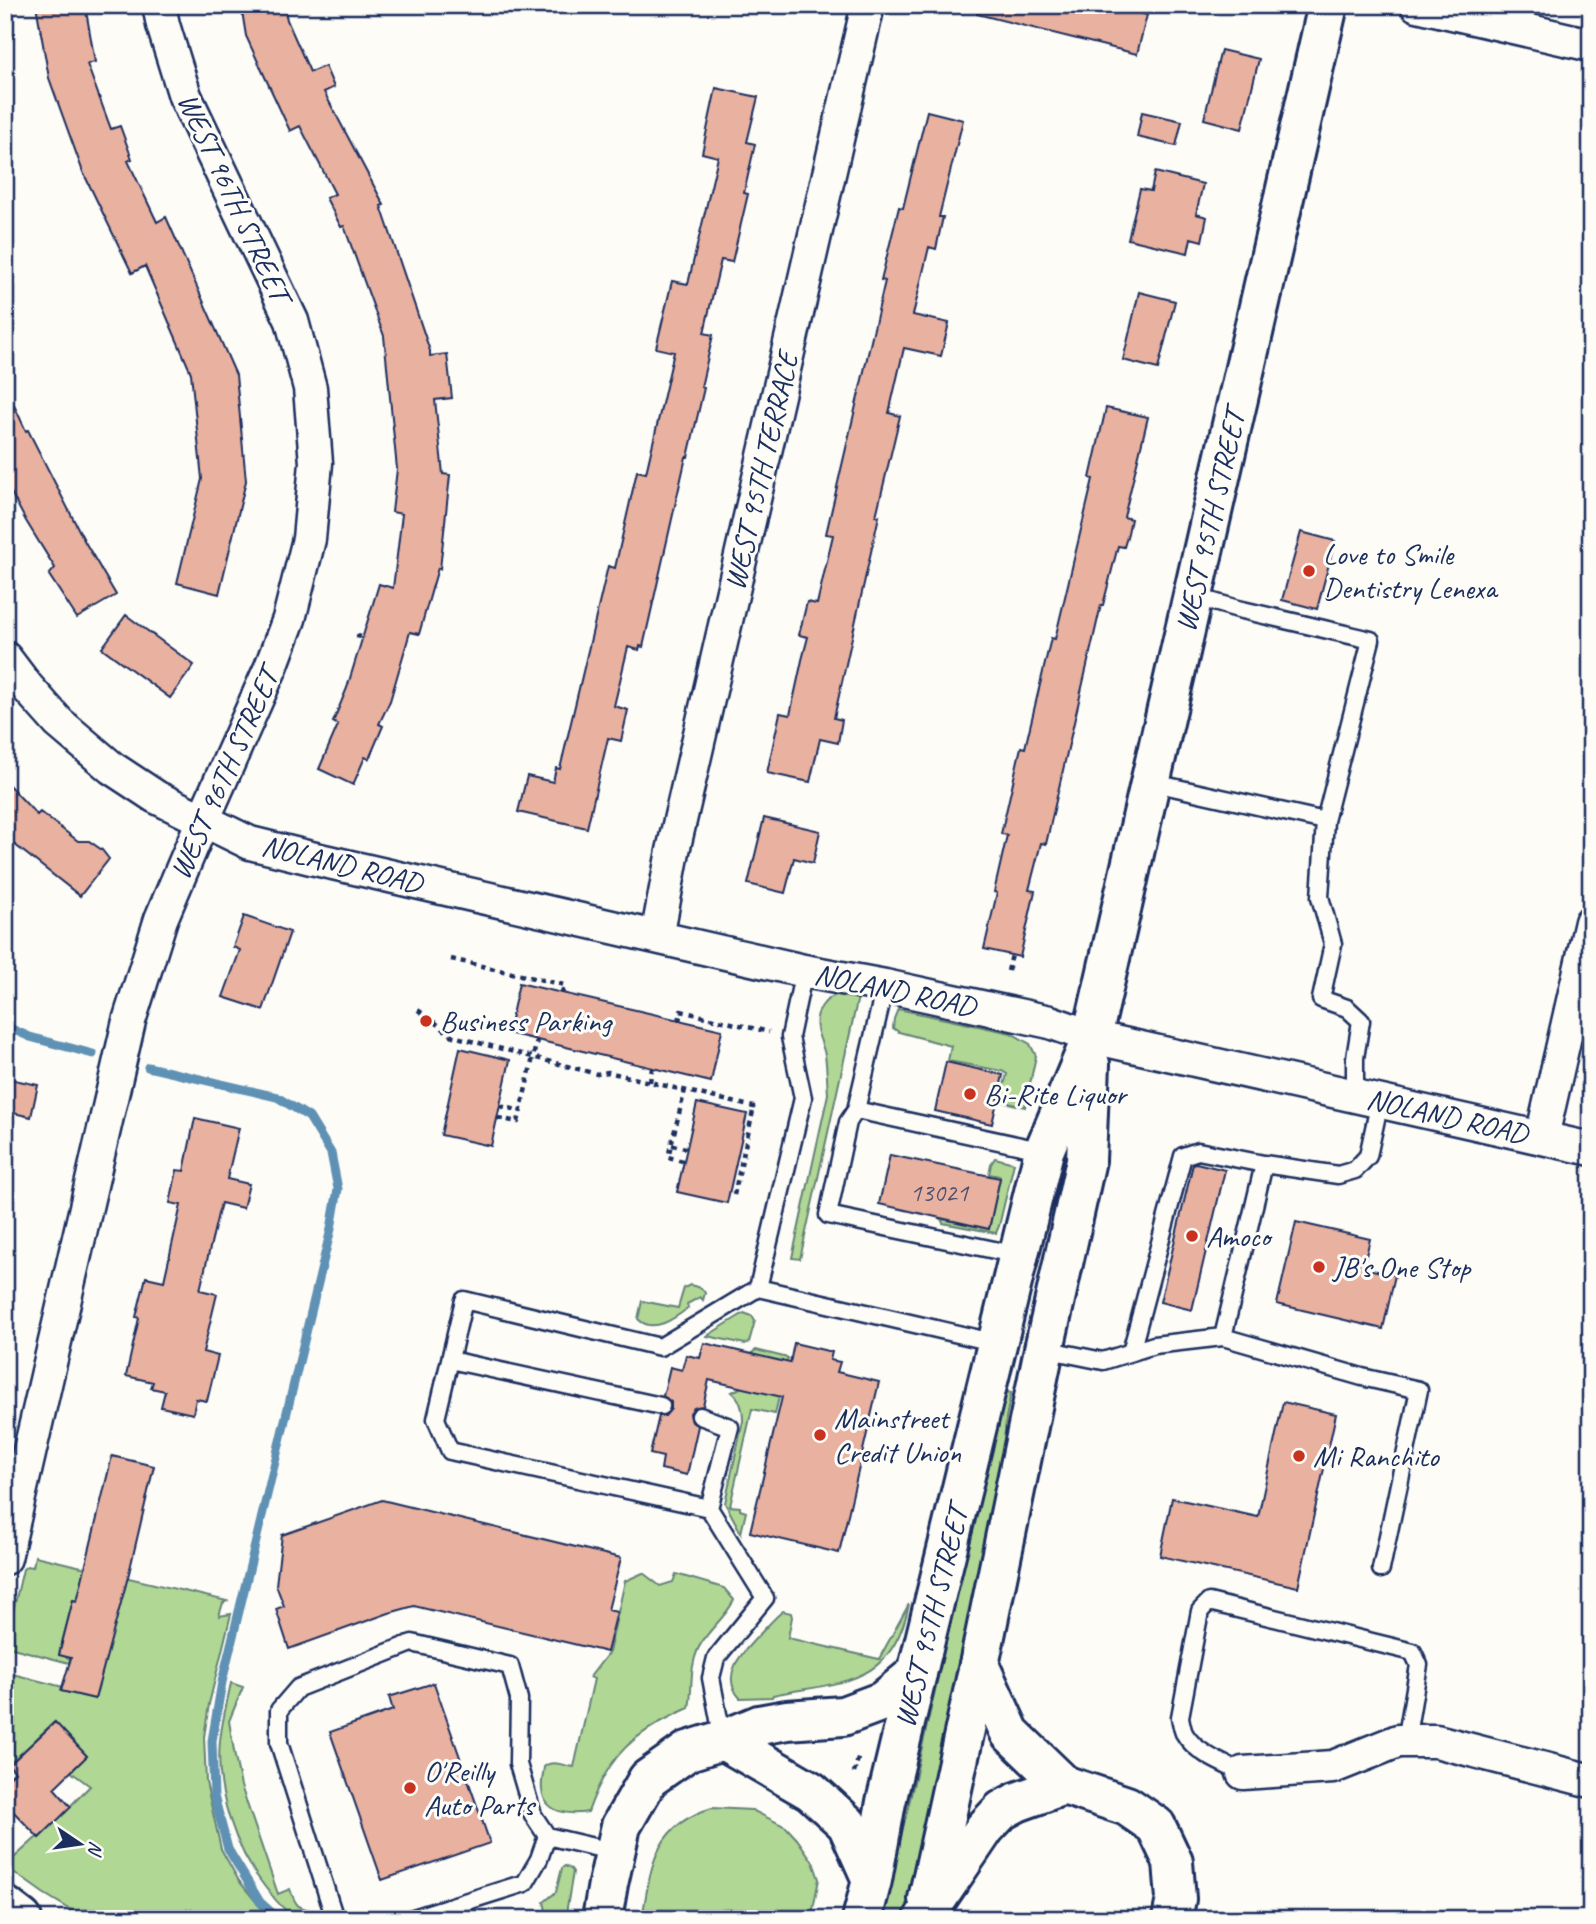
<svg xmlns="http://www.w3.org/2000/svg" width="1596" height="1924" font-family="Caveat,sans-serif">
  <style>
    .green { fill: #b0d794; stroke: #668379; stroke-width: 2 }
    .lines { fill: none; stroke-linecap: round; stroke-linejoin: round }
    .stream { stroke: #5f91b4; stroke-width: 9 }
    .building { fill: #e9b1a0; stroke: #1b2f5e; stroke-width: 2 }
    .lane-casing { stroke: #1b2f5e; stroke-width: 21 }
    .street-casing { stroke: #1b2f5e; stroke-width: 37 }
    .secondary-casing { stroke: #1b2f5e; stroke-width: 44 }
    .primary-casing { stroke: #1b2f5e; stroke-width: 44 }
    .path { stroke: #1b2f5e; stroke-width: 4.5; stroke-dasharray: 5 5; stroke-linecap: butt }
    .lane { stroke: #fdfcf7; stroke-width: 16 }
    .street { stroke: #fdfcf7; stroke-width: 32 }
    .secondary { stroke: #fdfcf7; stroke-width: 38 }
    .primary { stroke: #fdfcf7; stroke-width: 38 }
    .poi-dot { fill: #c8321e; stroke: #fdfcf7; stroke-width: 2.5 }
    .labels { text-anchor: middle; stroke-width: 6; stroke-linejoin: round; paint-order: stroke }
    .number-label { font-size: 26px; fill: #4e506e }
    .street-label { font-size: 30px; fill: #1b2f5e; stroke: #fdfcf7 }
    .poi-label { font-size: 30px; fill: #1b2f5e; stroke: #fdfcf7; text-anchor: start }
  </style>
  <rect width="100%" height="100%" fill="#fdfcf7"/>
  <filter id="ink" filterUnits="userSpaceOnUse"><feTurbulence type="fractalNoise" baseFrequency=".0143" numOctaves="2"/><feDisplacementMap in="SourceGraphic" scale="14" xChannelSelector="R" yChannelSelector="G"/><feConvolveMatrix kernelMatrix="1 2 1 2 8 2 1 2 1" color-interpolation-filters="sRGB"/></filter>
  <g filter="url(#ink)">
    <path class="green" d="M842,993L858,997L800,1259L792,1258L828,1094C827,1081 827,1068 825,1055C823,1046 819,1038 817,1029C814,1011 825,997 842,993Z
      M898,1009L1011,1033L1030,1044L1036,1056L1025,1107L1000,1101L1007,1074L1002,1071L948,1061L951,1046L899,1032L893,1028L894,1019Z
      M995,1158L1014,1163L999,1226L996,1233L943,1223L941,1219L989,1229L1000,1178V1176L989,1174L991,1164Z
      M690,1285L701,1288L705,1293L703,1300L700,1297L687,1304L688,1308C674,1319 653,1334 638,1319L642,1301L678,1308L684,1288Z
      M744,1313L752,1316L755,1321L749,1342L745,1344L707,1336Z
      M756,1350L788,1358L775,1414L752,1409L730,1506L740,1507V1510L746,1512L741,1533L725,1503L743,1421C743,1410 741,1399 732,1392L742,1387L750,1354Z
      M1004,1391L1011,1393L1006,1418L1002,1470L987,1564L906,1919H881L911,1795Z
      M35,1556L227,1601L223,1603L219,1616L231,1614L209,1704L204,1737L206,1782L221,1849L239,1881L270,1919H86L43,1893L5,1866L37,1837L39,1838L90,1786L71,1772L87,1756L54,1722L9,1765L5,1762V1672L63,1687L62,1691L95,1699L117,1612L73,1600L59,1654L70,1658L69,1663L5,1646L23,1569L27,1566L33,1567Z
      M643,1573L660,1586L673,1582L676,1574L724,1588L734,1600C725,1619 707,1630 698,1649C689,1669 693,1688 689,1708C634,1732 608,1755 588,1812C570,1815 545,1814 542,1790C541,1783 543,1775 544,1767C552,1759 564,1766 574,1767L594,1679L590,1677L609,1652L625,1581Z
      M909,1604C892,1687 841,1681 773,1695L772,1697L740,1698C719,1675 743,1652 759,1635C767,1627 774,1618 783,1611L791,1613L792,1617L788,1638L879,1659Z
      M231,1683L243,1687L229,1721L235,1757L241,1786L278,1894L290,1889C296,1907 297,1907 315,1911L316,1919C311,1919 305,1920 300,1919C289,1917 272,1896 265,1887C235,1849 215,1790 220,1741C222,1722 227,1702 231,1683Z
      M712,1808L752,1810L786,1827L797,1839L813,1862L819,1879L811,1919H642C651,1866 654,1825 712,1808Z
      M565,1866L571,1869L573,1872L565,1919H548L544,1902L556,1892L562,1868Z"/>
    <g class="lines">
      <path class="stream" d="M5,1026L30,1037L93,1054
        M148,1067L277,1097L309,1117L331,1153L338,1189L331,1229L222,1682L212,1741L214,1796L228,1849L260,1902L279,1919"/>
    </g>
    <path class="building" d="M36,5H85L95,62L87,64L111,129L120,126L132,159L128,161L157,222L166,217L236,375L246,481L219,594L177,583L202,479L191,373L145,266L132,273L83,172L49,78Z
      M241,5H284L287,20L310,72L325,66L334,87L324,92L384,205L381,206L430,351V356L447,354L452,398L435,400L443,474L450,475L440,569L438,568L419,634L410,632L390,701L379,724L383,726L369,759L365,757L353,785L319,769L338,725L333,722L347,688L379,584L393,588L402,514L392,512L397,469L384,336L344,226L341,227L326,198L335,194L300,126L290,131L246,36Z
      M978,5H1108L1147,15L1137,54L977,14Z
      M1221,50L1259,59L1242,129L1204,119Z
      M716,88L758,97L747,142L755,144L744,193L748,194L732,262L721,260L712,298L704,333L713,335L701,387L704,388L688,457H686L643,647L640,646L639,650L628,647L614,706L628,710L621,741L608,738L587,828L518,812L527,776L553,782L556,768L560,769L608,566L615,568L637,471L646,473L674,352L656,348L672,281L688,284L718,157L702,153Z
      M927,111L963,120L939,217H943L936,249L929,247L913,315L949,323L941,356L904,348L889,413L900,416L876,516H879L834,718L842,720L838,743L820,739L810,782L767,773L780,713L790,715L802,660L808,637L799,635L807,602L817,604L833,535L826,534L885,281L881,280L899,207L903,208Z
      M1142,112L1182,121L1176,146L1137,137Z
      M1155,172L1203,184L1196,214L1207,217L1202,241L1191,238L1188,253L1128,239L1140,189L1151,191Z
      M1139,292L1175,301L1158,369L1123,360Z
      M5,386L26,431L28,430L85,542L116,595L77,618L49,575L55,568L26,521L5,481Z
      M1106,408L1148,417L1124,517L1131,519L1128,533L1124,547L1118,546L1103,605H1101L1046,844L1041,843L1029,890L1035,891L1020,957L984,949L997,893L994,892L1007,835L1001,834L1021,747L1025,748L1051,638L1055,639L1093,479L1090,478Z
      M1301,532L1335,541L1317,609L1282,600Z
      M126,615L194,665L170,698L102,648Z
      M5,781L37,815L40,812L78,841H89L102,850L109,859L80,896L5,837Z
      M764,818L820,831L813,863L794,858L785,893L748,884Z
      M244,916L290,932L263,1010L223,997L240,950L233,947Z
      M519,983L722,1030L711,1082L508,1033Z
      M460,1048L510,1060L491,1146L441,1135Z
      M946,1062L1003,1075L992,1124L935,1111Z
      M5,1078L38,1085L31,1117L5,1111Z
      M697,1103L747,1114L727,1203L677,1192Z
      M195,1118L239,1128L227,1179L249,1184L243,1208L221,1203L218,1214L200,1290L217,1294L203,1352L218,1356L207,1401L196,1399L193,1414L161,1407L165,1391L151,1388L153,1382L126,1376L139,1318L136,1317L146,1277L164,1281L181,1205L170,1203L177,1170L184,1171Z
      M890,1155L1000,1178L989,1229L879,1204Z
      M1196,1163L1225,1170L1192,1310L1160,1302L1193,1164Z
      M1296,1222L1370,1239L1363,1268L1395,1275L1383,1329L1277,1304Z
      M704,1343L790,1363L794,1343L832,1352L830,1360L840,1362L837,1372L879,1382L839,1553L750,1532L782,1397L709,1380L703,1406L694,1408L690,1413L692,1422L698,1426L687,1475L661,1469L663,1457L650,1454L659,1416H665L671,1409V1402L663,1396L670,1367L682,1370L686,1355L700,1358Z
      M1283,1402L1336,1414L1298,1587L1160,1556L1172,1498L1258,1517Z
      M112,1456L154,1466L129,1573L95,1699L61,1691L71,1658L59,1655L73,1600L77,1601Z
      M382,1500L621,1558L608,1610L617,1612L607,1652L414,1606L389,1613L289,1649L276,1609L284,1606L276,1585L282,1535Z
      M434,1683L490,1843L382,1880L330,1732L393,1710L389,1697Z
      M55,1722L87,1756L54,1788L71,1807L39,1838L5,1803V1781L15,1772L9,1765Z"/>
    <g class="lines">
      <defs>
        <path id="lane" d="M1150,782L1325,821L1371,640L1238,609L1193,596
          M1325,821L1320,897L1333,944L1321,999L1347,1008L1361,1021L1355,1058V1096
          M804,971L790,1037L803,1098L758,1288L997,1343
          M885,986L856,1110L1044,1151
          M856,1110L848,1122L828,1215L1018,1255
          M1223,1337L1362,1377L1419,1390L1381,1569
          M1044,1349L1103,1361L1154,1345L1223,1337L1264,1164L1338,1175L1355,1170L1368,1156L1380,1101
          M1131,1352L1183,1156L1198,1151L1264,1164
          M450,1360L661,1406
          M700,1416L730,1427L709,1508
          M723,1740L711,1678L716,1658L765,1598L709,1508L450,1451L436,1419L464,1300L660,1347L758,1288
          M1243,1773C1224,1764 1195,1753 1184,1733C1182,1728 1181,1722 1180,1717L1200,1611L1209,1602L1413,1652L1419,1665L1406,1741
          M335,1919L279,1743V1710L298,1688L412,1643L510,1666L519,1699L518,1764L533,1815L547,1836L615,1852
          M410,1919L525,1883L539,1859L547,1836"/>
        <path id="street" d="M1417,5L1591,45
          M5,658L27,687L59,723L112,768L156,797L250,843L311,858L804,971L885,986L1050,1022L1092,1037L1591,1149
          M657,937L673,851L868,5
          M1542,1137L1591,922
          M5,1558L129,1021L161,919L203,820L271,667L289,619L309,539L316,463L310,388L292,321L185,96L163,25L159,5
          M1243,1773L1333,1767L1398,1741H1436L1591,1781"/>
        <path id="secondary" d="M723,1740L759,1725L787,1720L843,1716L883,1701L917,1673L1044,1151L1092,1037L1328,5
          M1064,1785L1010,1733L979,1665L1044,1349L1086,1160L1090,1064
          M5,1906L22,1919"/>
        <path id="primary" d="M928,1899L979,1665
          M924,1918L985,1828L1002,1810L1017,1802L1064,1785L1127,1806L1156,1826L1173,1862L1176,1899L1172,1919
          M602,1919L608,1884L621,1826L648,1779L688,1751L723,1740L811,1791L847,1824L872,1880
          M862,1919L872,1880L886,1802L917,1673"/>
      </defs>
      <use href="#lane" class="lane-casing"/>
      <use href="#street" class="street-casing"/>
      <use href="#secondary" class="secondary-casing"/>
      <use href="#primary" class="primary-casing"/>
      <path class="path" d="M356,636L363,637
        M451,959L564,985L562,994
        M1008,971L1012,955
        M418,1010L453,1036L597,1074L608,1072L754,1107H758
        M679,1021L681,1011L769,1032
        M650,1082L652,1068
        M500,1106L522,1111
        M498,1118L518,1122L537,1040
        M672,1145L686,1148
        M683,1161L668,1157L685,1090
        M734,1195L754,1107
        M854,1773L859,1755"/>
      <use href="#lane" class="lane"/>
      <use href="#street" class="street"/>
      <use href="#secondary" class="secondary"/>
      <use href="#primary" class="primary"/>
    </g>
  </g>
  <g class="poi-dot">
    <circle cx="1309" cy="571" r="7"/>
    <circle cx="426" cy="1021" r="7"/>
    <circle cx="970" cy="1094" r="7"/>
    <circle cx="1192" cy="1236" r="7"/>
    <circle cx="1319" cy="1267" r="7"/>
    <circle cx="820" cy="1435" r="7"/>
    <circle cx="1299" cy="1456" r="7"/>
    <circle cx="410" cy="1788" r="7"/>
  </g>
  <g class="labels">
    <g class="number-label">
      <text x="939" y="1201">13021</text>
    </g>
    <g class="street-label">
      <text transform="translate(234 197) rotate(65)" y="10">WEST 96TH STREET</text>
      <text transform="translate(761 471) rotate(-77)" y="10">WEST 95TH TERRACE</text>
      <text transform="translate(1210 521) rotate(-77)" y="10">WEST 95TH STREET</text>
      <text transform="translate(224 774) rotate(-66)" y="10">WEST 96TH STREET</text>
      <text transform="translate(342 864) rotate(14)" y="10">NOLAND ROAD</text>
      <text transform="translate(895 990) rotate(12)" y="10">NOLAND ROAD</text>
      <text transform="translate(1447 1116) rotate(13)" y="10">NOLAND ROAD</text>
      <text transform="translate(931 1617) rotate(-76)" y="10">WEST 95TH STREET</text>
    </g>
    <g class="poi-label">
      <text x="1323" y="564">Love to Smile<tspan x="1323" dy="34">Dentistry Lenexa</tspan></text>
      <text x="440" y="1031">Business Parking</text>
      <text x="984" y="1104">Bi-Rite Liquor</text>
      <text x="1206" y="1246">Amoco</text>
      <text x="1333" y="1277">JB's One Stop</text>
      <text x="834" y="1428">Mainstreet<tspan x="834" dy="34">Credit Union</tspan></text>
      <text x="1313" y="1466">Mi Ranchito</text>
      <text x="424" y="1781">O'Reilly<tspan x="424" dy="34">Auto Parts</tspan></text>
    </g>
  </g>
  <rect width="1596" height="1924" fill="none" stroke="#fdfcf7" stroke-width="28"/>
  <rect x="14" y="14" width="1568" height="1896" fill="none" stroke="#1b2f5e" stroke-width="2.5" filter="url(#ink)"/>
  <g transform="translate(80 1844) rotate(103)" stroke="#fdfcf7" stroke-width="5" paint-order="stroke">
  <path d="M0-5L12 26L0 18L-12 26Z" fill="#1b2f5e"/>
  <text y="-10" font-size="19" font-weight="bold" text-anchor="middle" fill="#1b2f5e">N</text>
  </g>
</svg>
